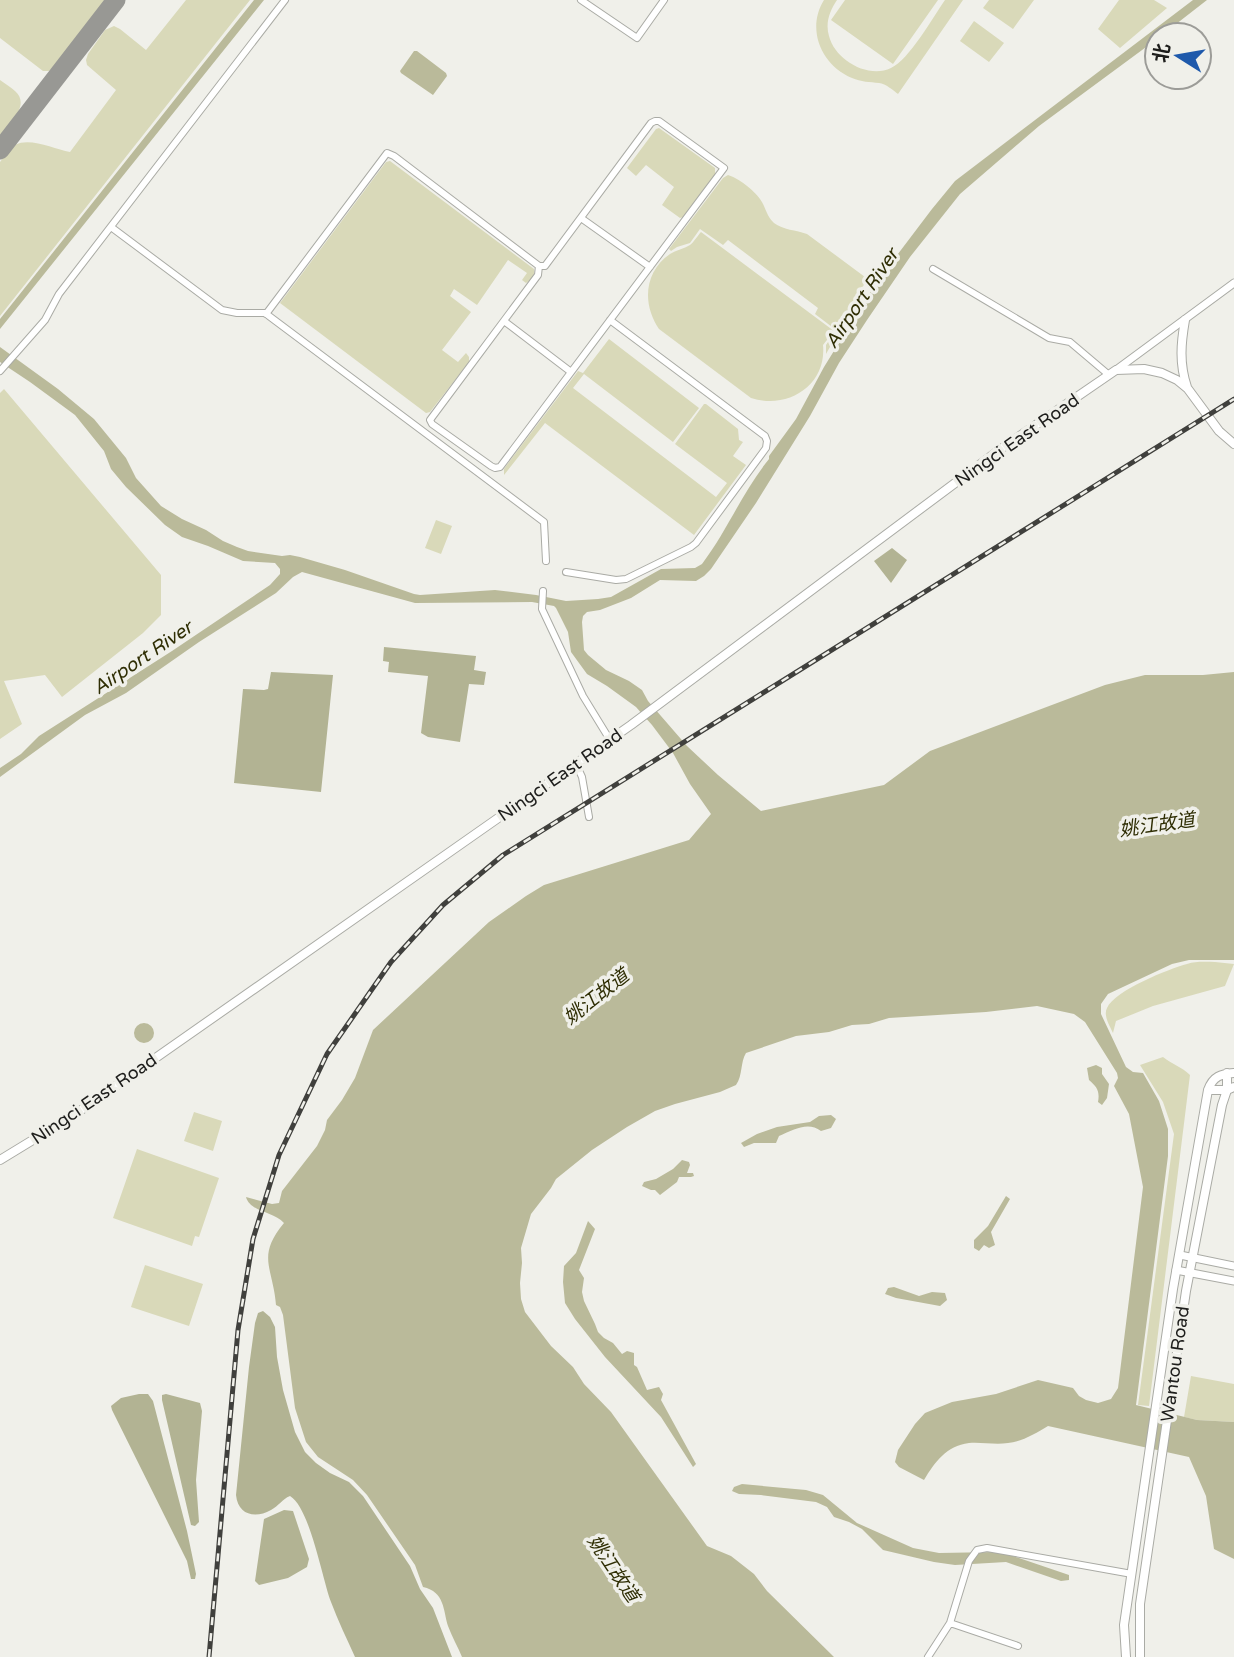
<svg xmlns="http://www.w3.org/2000/svg" width="1234" height="1657" font-family="'Varela Round','Noto Sans SC',sans-serif">
  <style>
    .green { fill: #d9d9b9 }
    .forest { fill: #b2b393 }
    .water { fill: #baba9a }
    .lines { fill: none; stroke-linecap: round; stroke-linejoin: round }
    .taxiway { stroke: #989894; stroke-width: 19 }
    .minor-casing { stroke: #aaaba5; stroke-width: 8 }
    .tertiary-casing { stroke: #aaaba5; stroke-width: 9 }
    .secondary-casing { stroke: #aaaba5; stroke-width: 10 }
    .minor { stroke: #fff; stroke-width: 6 }
    .tertiary { stroke: #fff; stroke-width: 7 }
    .secondary { stroke: #fff; stroke-width: 8 }
    .rail-casing { stroke: #40403d; stroke-width: 5 }
    .rail { stroke: #f0f0ea; stroke-width: 2.5; stroke-dasharray: 8; stroke-linecap: butt }
    .labels { text-anchor: middle; stroke-width: 7; stroke-linejoin: round; paint-order: stroke }
    .street-label { font-size: 18px; fill: #1e1e1c; stroke: #f0f0ea }
    .water-label { font-size: 19px; font-style: italic; fill: #2f2e04; stroke: #f0f0ea }
  </style>
  <rect width="100%" height="100%" fill="#f0f0ea"/>
  <path class="green" d="M0,0H105L54,67L49,71H43L0,38Z
    M186,0H250L0,316V162C4,157 9,149 15,145C30,137 54,149 70,152L116,90L87,65L86,60L88,54L105,30L114,26L120,29L146,50Z
    M824,0H837C830,10 825,23 829,36C835,60 868,79 891,68C909,60 933,17 945,0H963L898,94C893,90 886,84 879,83C870,82 861,82 852,78C821,65 806,29 824,0Z
    M845,0H938L893,64L831,20Z
    M989,0H1034L1013,29L983,8Z
    M1119,0H1154L1167,8L1120,48L1098,29Z
    M974,21L1004,43L989,62L960,41Z
    M0,80C5,84 11,87 15,91C31,105 9,124 0,136Z
    M659,128L715,168V176L683,217L680,218L662,205L674,187L646,165L636,176L627,168L656,129Z
    M390,161L534,269C535,276 532,279 526,283L522,280L527,273L508,260L477,305L454,289L450,296L471,312L442,350L458,362L466,353L469,357V362L430,412L426,413L280,303L386,162Z
    M728,175C738,178 754,190 760,199C766,207 766,216 774,223C783,230 796,230 807,234L865,277C866,292 835,338 826,354V345L836,330L815,314L818,308L728,240L723,245L700,229L690,243L677,247L671,251L669,249L723,178Z
    M701,232L834,331L823,345C827,386 787,410 751,398L659,329C642,304 644,272 670,254C676,250 684,249 690,245C694,242 698,235 701,232Z
    M609,339L699,408L673,442L584,374L573,388L716,497L727,483L675,444L704,404H706L738,429L739,440L743,442L733,456L746,465L694,535L545,423L504,475V469L506,466L578,371L583,373Z
    M4,389L161,575V615L143,633L62,697L45,675L4,681L22,724L0,739V393Z
    M436,520L452,526L441,554L425,548Z
    M1215,962L1234,964L1225,986L1153,1006L1116,1021L1113,1033C1110,1026 1103,1016 1107,1008C1115,990 1169,969 1187,964C1196,961 1206,962 1215,962Z
    M1163,1057C1172,1064 1182,1067 1190,1075L1149,1406L1138,1405L1174,1134L1163,1102L1140,1065Z
    M194,1112L222,1121L213,1151L184,1141Z
    M137,1149L219,1178L199,1237L195,1236L192,1246L113,1218Z
    M145,1265L203,1284L189,1326L131,1307Z
    M1191,1376L1234,1384V1422L1197,1420L1184,1417Z"/>
  <path class="forest" d="M892,548L907,560L891,583L874,561Z
    M384,647L476,656L474,670L486,672L484,685L469,684L460,742L428,737L421,733L428,676L388,672L389,662L383,661Z
    M271,672L333,675L321,792L234,783L243,689L264,690L268,689Z
    M263,1311L270,1317L275,1327L277,1357L283,1390L295,1432L305,1452L316,1463L330,1473L349,1482L363,1496L410,1566L420,1589L433,1608L452,1657H355C347,1639 338,1621 331,1602C322,1578 310,1508 290,1496C282,1499 279,1506 271,1510C255,1519 238,1515 236,1495L249,1367L255,1323L258,1313Z
    M139,1394H148L153,1401L187,1531L196,1574L195,1579H191L187,1561L112,1410L111,1406L121,1398Z
    M166,1394L200,1403L202,1411L196,1480L199,1522L195,1526L191,1525L162,1400V1395Z
    M284,1510L293,1511L309,1559L307,1567L288,1578L259,1585L255,1581L264,1519Z"/>
  <path class="water" d="M254,0H264L0,329V319Z
    M1193,0H1207L1162,35H1157V39L1039,126L960,194L910,257L867,320L839,363L810,416L756,503L711,569L704,576L696,581L660,580L631,598L600,610L587,612L583,616L582,622L584,650L588,655L606,670L629,681L642,690L648,701L687,746L718,775L761,811L884,785L930,751L1105,685L1145,675H1203L1234,672V960H1189L1172,964L1108,994L1101,1004V1014L1126,1067L1133,1072L1143,1073L1159,1101L1168,1129V1156L1136,1405L1197,1420L1234,1422V1559L1214,1549L1206,1496L1189,1457L1048,1426C1036,1433 1022,1442 1008,1443C995,1445 982,1442 969,1443C946,1446 935,1462 924,1480L899,1467L895,1462L898,1450L915,1424L925,1413L952,1402L996,1394L1038,1380L1073,1388L1079,1396L1086,1400L1098,1403L1111,1399L1118,1388L1143,1187L1129,1114L1114,1086L1118,1078L1117,1073L1085,1022L1074,1014L1037,1006L986,1012L889,1018L869,1024L852,1025L829,1032L796,1036L746,1053C740,1063 743,1075 736,1085L720,1092L675,1104L655,1111L627,1127L592,1150L556,1179L551,1188L531,1214L521,1248L522,1263L520,1283L521,1299L525,1312L551,1346L573,1367L584,1384L611,1412L707,1546L731,1556L754,1574L767,1591L834,1657H462C458,1647 452,1637 448,1626C443,1610 445,1592 423,1587L415,1565L367,1495L353,1480L318,1457L306,1442L295,1408L283,1315L280,1307L276,1305C273,1267 256,1257 284,1223C273,1211 250,1212 246,1197L272,1204L279,1203L282,1191L317,1146L325,1130L327,1120L342,1100L355,1078L373,1030L489,922L526,896L544,885L689,840L711,814L690,784L673,753L652,725L636,707L607,686L587,674L571,652L568,632L556,608L554,606L532,602L415,603L302,572L293,577L276,593L199,642L126,693L85,715L0,777V768L21,754L39,736L172,651L270,585L280,574V569L275,563L243,561L208,546L182,537L165,525L126,487L111,469L104,451L75,415L30,382L0,362V347L58,389L94,419L126,458L136,478L161,506L182,519L206,530L223,541L237,547L248,551L282,556L290,555L300,557L345,570L414,594L420,595L495,590L536,595L566,601L598,599L611,597L661,569L695,568L702,564C727,531 743,491 769,459V456L796,419L824,367L876,283L932,209L955,181Z
    M414,51H417L446,73L447,76L433,95L401,73L400,71Z
    M134 1033a10 10 0 1 1 20 0a10 10 0 1 1-20 0Z
    M1096,1065L1102,1068V1074L1109,1084L1107,1098L1102,1105L1098,1102C1100,1091 1097,1087 1089,1080L1087,1068Z
    M831,1115L836,1119L831,1128L821,1131C808,1121 793,1130 779,1136L776,1143H754L744,1147L741,1143L757,1134L777,1127L810,1122L819,1116Z
    M682,1160L689,1162L690,1165L687,1173H693L694,1176L691,1177H679L677,1182L660,1195L655,1190H651L642,1186L644,1182L656,1179L673,1169Z
    M1006,1196L1010,1199L991,1232L995,1245L989,1248L984,1245L979,1251L974,1248V1240L988,1226Z
    M588,1221L595,1229L579,1270L584,1278L582,1292L584,1301L595,1324L598,1332L604,1338L613,1343L622,1354L627,1351L634,1353V1365L637,1367L647,1390L659,1387L663,1394L661,1400L696,1464L693,1467L661,1417L605,1357L575,1319L565,1303L563,1282L564,1266L576,1253Z
    M894,1287L919,1296L932,1292L945,1293L947,1300L940,1306L896,1298L885,1294L888,1288Z
    M742,1484L806,1490L823,1495L857,1523L913,1548L939,1553L995,1552L1013,1556L1069,1575V1580L1061,1581L1006,1562L955,1565L934,1562L883,1550L862,1529L849,1522L834,1517L827,1507L816,1502L761,1495L739,1494L732,1491L734,1487Z"/>
  <g class="lines">
    <path class="taxiway" d="M0,150L116,0"/>
    <defs>
      <path id="minor" d="M581,0L637,38L664,0
        M655,121H659L724,168L500,467L495,468L491,466L432,424L430,420L538,275L539,266H545L651,123Z
        M581,218L650,267
        M111,227L222,310L237,313H265L544,522L546,561
        M933,269L1049,338L1070,342L1109,375
        M266,314L387,153L394,156L539,266
        M504,321L571,372
        M0,371L45,320L59,294L285,0
        M566,572L616,580L626,579L691,547L696,543L766,448L767,441L765,436L610,320
        M543,591L542,609L583,696L610,740
        M576,764L582,777L589,817
        M950,1623L1018,1646
        M928,1657L950,1623L969,1561L977,1550L987,1548L1132,1574"/>
      <path id="tertiary" d="M1116,370L1234,283
        M1180,1255L1234,1266
        M1176,1270L1234,1281"/>
      <path id="secondary" d="M1185,320C1181,343 1179,363 1187,387
        M1208,1090H1227L1234,1087
        M0,1160L77,1113L631,725L998,451L1116,370L1144,369L1162,373L1177,380L1188,389L1219,431L1234,444
        M1126,1657L1124,1625L1173,1289L1208,1090C1213,1076 1221,1074 1234,1073
        M1140,1657V1604L1186,1291L1222,1105L1227,1090V1073"/>
    </defs>
    <use href="#minor" class="minor-casing"/>
    <use href="#tertiary" class="tertiary-casing"/>
    <use href="#secondary" class="secondary-casing"/>
    <use href="#minor" class="minor"/>
    <use href="#tertiary" class="tertiary"/>
    <use href="#secondary" class="secondary"/>
    <defs>
      <path id="rail" d="M209,1657L238,1330L253,1239L279,1155L327,1054L391,962L443,905L503,855L1234,399"/>
    </defs>
    <use href="#rail" class="rail-casing"/>
    <use href="#rail" class="rail"/>
  </g>
  <g class="labels">
    <g class="street-label">
      <text transform="translate(1017 440) rotate(-35)" y="6">Ningci East Road</text>
      <text transform="translate(560 775) rotate(-35)" y="6">Ningci East Road</text>
      <text transform="translate(94 1099) rotate(-34)" y="6">Ningci East Road</text>
      <text transform="translate(1175 1364) rotate(-82)" y="6">Wantou Road</text>
    </g>
    <g class="water-label">
      <text transform="translate(861 298) rotate(-56)" y="7">Airport River</text>
      <text transform="translate(142 657) rotate(-34)" y="7">Airport River</text>
      <text transform="translate(1157 824) rotate(-8)" y="7">姚江故道</text>
      <text transform="translate(596 996) rotate(-38)" y="7">姚江故道</text>
      <text transform="translate(614 1568) rotate(56)" y="7">姚江故道</text>
    </g>
  </g>
  <g transform="translate(1178 56) rotate(281)"><circle r="33" fill="#f0f0ea" stroke="#9c9c98" stroke-width="2"/>
  <path d="M0-5L12 26L0 18L-12 26Z" fill="#1e59ab"/>
  <text y="-10" font-size="19" font-weight="bold" text-anchor="middle" fill="#1e1e1c">北</text>
  </g>
</svg>
